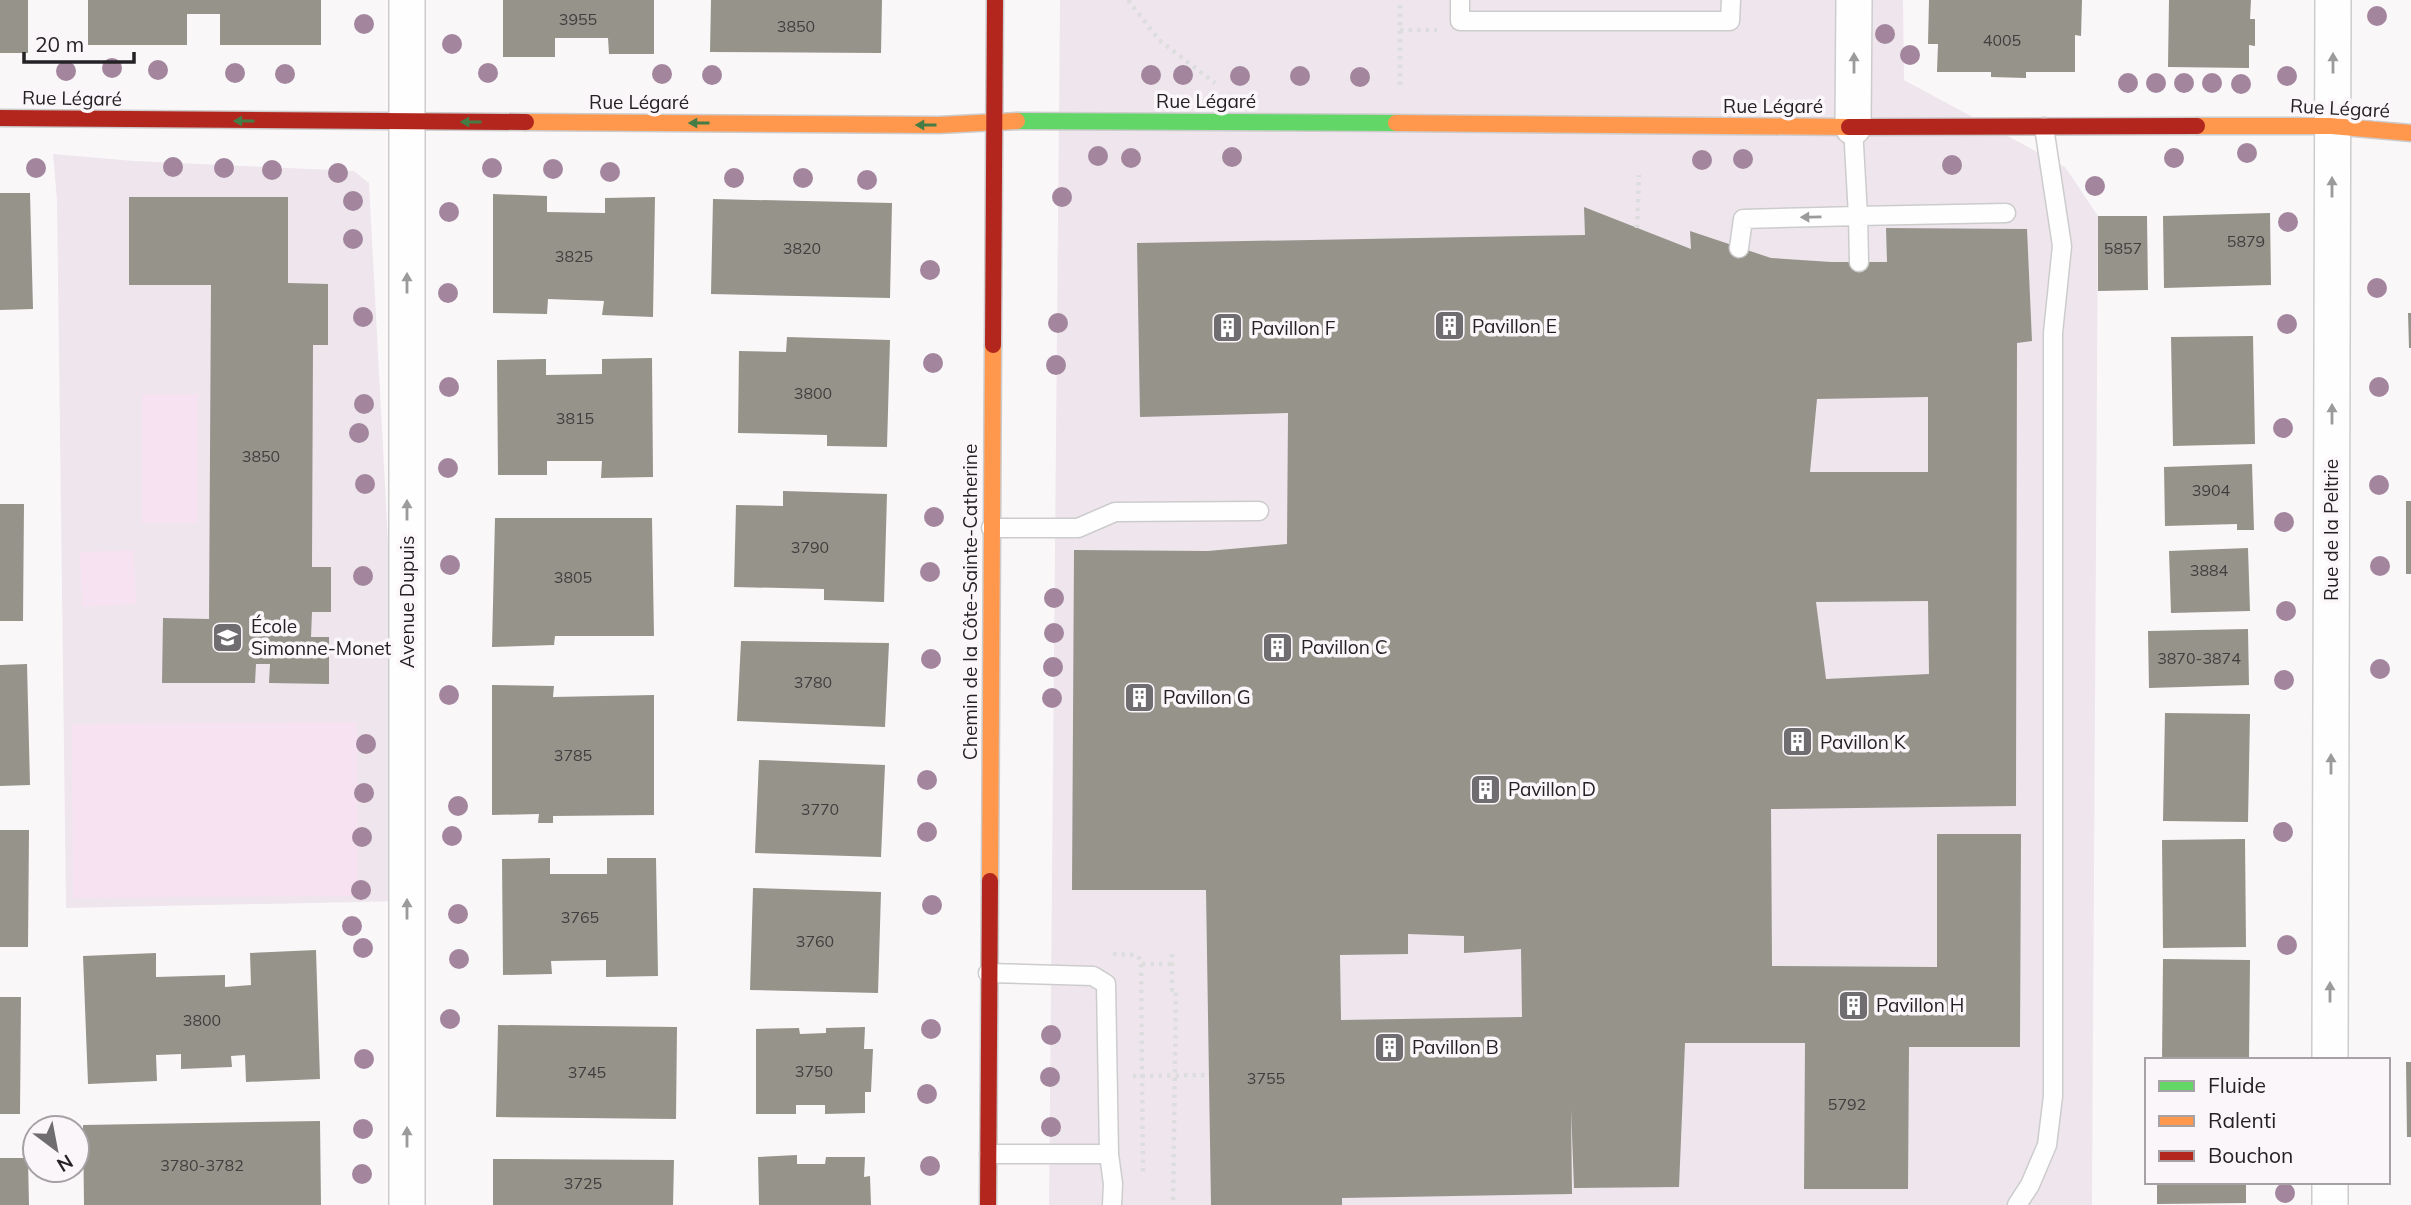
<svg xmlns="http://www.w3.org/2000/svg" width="2411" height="1205" font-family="Mulish,sans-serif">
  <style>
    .built { fill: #eee6ec }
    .green { fill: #f7e2f2 }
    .building { fill: #96938b; fill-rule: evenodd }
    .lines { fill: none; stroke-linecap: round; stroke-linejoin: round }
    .lane-casing { stroke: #cdcccd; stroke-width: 21 }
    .street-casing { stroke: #cdcccd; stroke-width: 38 }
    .fast-casing { stroke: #cdcccd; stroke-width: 19 }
    .slow-casing { stroke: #cdcccd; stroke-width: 19 }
    .jam-casing { stroke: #cdcccd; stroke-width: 19 }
    .path { stroke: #deddde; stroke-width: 4.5; stroke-dasharray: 3.5 5; stroke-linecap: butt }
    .lane { stroke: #fefefe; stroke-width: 18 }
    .street { stroke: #fefefe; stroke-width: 35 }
    .fast { stroke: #63d668; stroke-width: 16 }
    .slow { stroke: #ff974d; stroke-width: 16 }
    .jam { stroke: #b3261e; stroke-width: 16 }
    .tree { fill: #a3869e }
    .oneway { fill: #9c9b9c }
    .oneway2 { fill: #447c46 }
    .labels { text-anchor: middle; stroke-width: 7; stroke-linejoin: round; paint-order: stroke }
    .number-label { font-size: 16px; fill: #403e3e }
    .street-label { font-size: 19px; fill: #242224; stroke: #fbf6fa }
    .poi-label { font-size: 19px; fill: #242224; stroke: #fbf6fa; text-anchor: start }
  </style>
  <rect width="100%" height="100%" fill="#faf7f9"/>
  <path class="built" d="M1060,0H1903L1904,80L2065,167L2098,216L2092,1205H1049Z
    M53,154L134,161L354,171L369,183L407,901L66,908L57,200Z"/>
  <path class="green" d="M142,394H198V523H142Z
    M134,550L136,604L82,607L80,552Z
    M357,722L358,896L73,898L72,724Z"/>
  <path class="building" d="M0,0H28V53H0Z
    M88,0H321V45H220V14H187V45H88Z
    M503,0H654V54H609L608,38H555V57H503Z
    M711,0H882L881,53L710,52Z
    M1929,0H2082L2081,36L2075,35V72H2026V78L1991,77V72H1937L1938,44H1928Z
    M2169,0H2251L2250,19H2255V46L2249,45V68L2168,67Z
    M0,193H30L33,309L0,310Z
    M493,194L547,196V212L605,213V198L655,197L653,317L602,315L604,301L548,299L547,314L493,313Z
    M129,197H288V283L328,284V345H313L312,567H331V612H312L311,637H329V684L269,683L270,664H256L255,683H162L163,618L209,619L211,285H129Z
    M713,199L892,203L890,298L711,294Z
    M1584,207L1691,249L1690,231L1771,258L1831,262H1887L1886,228L2027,229L2032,341L2017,343L2016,806L1771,809L1772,966L1937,967V834H2021L2020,1047H1909L1908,1189H1804L1805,1043H1685L1679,1187L1574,1188L1571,1109L1572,1194L1342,1198V1205H1211L1206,890H1072L1074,550L1208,551L1287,544L1288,413L1140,417L1137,243L1585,235ZM1928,397V472H1810L1817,399ZM1928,601L1929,674L1826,679L1816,602ZM1408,934L1464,936V953L1521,949L1522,1017L1341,1020L1340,955L1408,954Z
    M2270,213L2271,285L2164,288L2163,216Z
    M2098,216H2147L2148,290L2098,291Z
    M2408,313H2411V348H2409Z
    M2253,336L2255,444L2173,446L2171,337Z
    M787,337L890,340L887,447L827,446V435L738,433L739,351L786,352Z
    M652,358L653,477L601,478L602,461H547V475H498L497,360L546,359V375L602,374V359Z
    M2252,464L2254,530H2237V524L2165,526L2164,467Z
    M783,491L887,494L884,602L824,600V589L734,587L736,505L783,506Z
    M2406,501H2411V574H2406Z
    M0,504H24L23,621H0Z
    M495,518H652L654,636H555L554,645L492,647Z
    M2248,548L2250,611L2171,613L2169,551Z
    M2248,629L2249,685L2149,688L2148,631Z
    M741,641L889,643L885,727L737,721Z
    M27,664L30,785L0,786V665Z
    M492,685L554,686L553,697L654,695V815L553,816V823H538L539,814L492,815Z
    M2165,713L2250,714L2248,822L2163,821Z
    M759,760L885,765L881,857L755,853Z
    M0,830H29L28,947H0Z
    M2245,839L2246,947L2163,948L2162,840Z
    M550,858V874H607V858H656L658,976L606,977V960L551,961L552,974L503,975L502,859Z
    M753,888L881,892L878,993L750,990Z
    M316,950L320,1079L246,1082L245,1055L231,1056L232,1067L181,1069V1054L156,1055L157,1081L88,1084L83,956L156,953V977L225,975V987L251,985L250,953Z
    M2163,959L2250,960L2249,1060H2162Z
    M0,997H21L20,1114H0Z
    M498,1025L677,1027L676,1119L496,1117Z
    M865,1027L864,1049H873L871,1092H865V1113L825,1114V1105H796V1114H756V1029L799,1028L800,1034L826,1033V1028Z
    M2406,1062H2411V1137H2407Z
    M320,1121L321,1205H84L83,1125Z
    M797,1155V1164H825L826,1157H865L864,1177L870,1176L871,1205H759L758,1157Z
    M0,1158H28L29,1205H0Z
    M493,1159L674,1160L673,1205H493Z
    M2157,1182H2246V1203L2157,1204Z"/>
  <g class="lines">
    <defs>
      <path id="lane" d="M1460,0V21H1730L1731,0
        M1853,127L1858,216L2006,213
        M1739,248L1743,219L1858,216L1859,262
        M991,528H1078L1115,512L1259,511
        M988,973L1093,976L1106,984L1109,1154H989
        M1109,1154L1113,1184L1112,1205
        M2017,1205L2030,1185L2047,1145L2053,1096V333L2062,246L2044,127"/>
      <path id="street" d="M407,0V1205
        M1853,127L1854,0
        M2330,1060L2333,0
        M2330,1205V1182"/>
      <path id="fast" d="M1017,121L1396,123"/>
      <path id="slow" d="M526,122L939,125L1017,121
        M1396,123L1849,127
        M2197,126H2332L2411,133
        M990,881L993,345"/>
      <path id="jam" d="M0,118L526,122
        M1849,127L2197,126
        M993,345L995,0
        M988,1205L990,881"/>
    </defs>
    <use href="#lane" class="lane-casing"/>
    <use href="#street" class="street-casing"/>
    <use href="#fast" class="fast-casing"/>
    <use href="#slow" class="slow-casing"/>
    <use href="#jam" class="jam-casing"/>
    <path class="path" d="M1128,0L1159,40L1215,83
      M1400,30H1437
      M1400,85V0
      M1637,228L1639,175
      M1113,954L1136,955L1141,960L1143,1175
      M1172,954V990H1176L1173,1205
      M1142,964H1172
      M1133,1076L1209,1075"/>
    <use href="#lane" class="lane"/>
    <use href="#street" class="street"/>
    <use href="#fast" class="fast"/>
    <use href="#slow" class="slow"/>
    <use href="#jam" class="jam"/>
  </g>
  <g class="tree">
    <circle cx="2377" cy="16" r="10"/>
    <circle cx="364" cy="24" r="10"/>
    <circle cx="1885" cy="34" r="10"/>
    <circle cx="452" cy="44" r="10"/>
    <circle cx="1910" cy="55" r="10"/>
    <circle cx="112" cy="68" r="10"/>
    <circle cx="158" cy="70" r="10"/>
    <circle cx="66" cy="71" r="10"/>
    <circle cx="235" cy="73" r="10"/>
    <circle cx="488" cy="73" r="10"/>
    <circle cx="285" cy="74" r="10"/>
    <circle cx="662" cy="74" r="10"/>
    <circle cx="712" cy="75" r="10"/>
    <circle cx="1151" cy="75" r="10"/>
    <circle cx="1183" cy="75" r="10"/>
    <circle cx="1240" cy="76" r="10"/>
    <circle cx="1300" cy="76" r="10"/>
    <circle cx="2287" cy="76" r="10"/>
    <circle cx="1360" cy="77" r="10"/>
    <circle cx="2128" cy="83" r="10"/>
    <circle cx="2156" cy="83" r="10"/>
    <circle cx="2184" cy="83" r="10"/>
    <circle cx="2212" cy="83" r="10"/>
    <circle cx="2241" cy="84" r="10"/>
    <circle cx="2247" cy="153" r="10"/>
    <circle cx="1098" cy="156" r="10"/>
    <circle cx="1232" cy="157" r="10"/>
    <circle cx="1131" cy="158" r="10"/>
    <circle cx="2174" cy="158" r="10"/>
    <circle cx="1743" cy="159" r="10"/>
    <circle cx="1702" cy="160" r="10"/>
    <circle cx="1952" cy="165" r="10"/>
    <circle cx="173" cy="167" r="10"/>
    <circle cx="36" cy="168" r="10"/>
    <circle cx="224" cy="168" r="10"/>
    <circle cx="492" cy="168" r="10"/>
    <circle cx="553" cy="169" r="10"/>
    <circle cx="272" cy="170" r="10"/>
    <circle cx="610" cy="172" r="10"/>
    <circle cx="338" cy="173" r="10"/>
    <circle cx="734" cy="178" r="10"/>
    <circle cx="803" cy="178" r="10"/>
    <circle cx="867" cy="180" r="10"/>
    <circle cx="2095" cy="186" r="10"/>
    <circle cx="1062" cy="197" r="10"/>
    <circle cx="353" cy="201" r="10"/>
    <circle cx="449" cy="212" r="10"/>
    <circle cx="2288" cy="222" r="10"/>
    <circle cx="353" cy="239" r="10"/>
    <circle cx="930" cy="270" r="10"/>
    <circle cx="2377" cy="288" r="10"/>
    <circle cx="448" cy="293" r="10"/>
    <circle cx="363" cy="317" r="10"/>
    <circle cx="1058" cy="323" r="10"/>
    <circle cx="2287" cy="324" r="10"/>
    <circle cx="933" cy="363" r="10"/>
    <circle cx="1056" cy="365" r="10"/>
    <circle cx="449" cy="387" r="10"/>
    <circle cx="2379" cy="387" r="10"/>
    <circle cx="364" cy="404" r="10"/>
    <circle cx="2283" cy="428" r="10"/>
    <circle cx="359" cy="433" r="10"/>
    <circle cx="448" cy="468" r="10"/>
    <circle cx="365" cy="484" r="10"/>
    <circle cx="2379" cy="485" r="10"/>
    <circle cx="934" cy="517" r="10"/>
    <circle cx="2284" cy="522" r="10"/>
    <circle cx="450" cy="565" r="10"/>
    <circle cx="2380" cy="566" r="10"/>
    <circle cx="930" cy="572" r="10"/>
    <circle cx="363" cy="576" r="10"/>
    <circle cx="1054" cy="598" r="10"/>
    <circle cx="2286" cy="611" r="10"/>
    <circle cx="1054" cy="633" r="10"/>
    <circle cx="931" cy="659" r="10"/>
    <circle cx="1053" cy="667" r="10"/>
    <circle cx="2380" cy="669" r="10"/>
    <circle cx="2284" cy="680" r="10"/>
    <circle cx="449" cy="695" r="10"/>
    <circle cx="1052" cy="698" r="10"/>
    <circle cx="366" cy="744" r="10"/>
    <circle cx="927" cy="780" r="10"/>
    <circle cx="364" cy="793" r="10"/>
    <circle cx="458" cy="806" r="10"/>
    <circle cx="927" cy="832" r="10"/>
    <circle cx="2283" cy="832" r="10"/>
    <circle cx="452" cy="836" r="10"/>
    <circle cx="362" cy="837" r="10"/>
    <circle cx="361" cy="890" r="10"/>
    <circle cx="932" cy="905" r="10"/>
    <circle cx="458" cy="914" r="10"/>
    <circle cx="352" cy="926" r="10"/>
    <circle cx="2287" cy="945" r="10"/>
    <circle cx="363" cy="948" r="10"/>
    <circle cx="459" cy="959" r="10"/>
    <circle cx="450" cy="1019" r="10"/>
    <circle cx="931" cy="1029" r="10"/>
    <circle cx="1051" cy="1035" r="10"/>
    <circle cx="364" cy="1059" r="10"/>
    <circle cx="1050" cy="1077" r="10"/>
    <circle cx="927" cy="1094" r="10"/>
    <circle cx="1051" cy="1127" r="10"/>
    <circle cx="363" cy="1129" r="10"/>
    <circle cx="930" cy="1166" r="10"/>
    <circle cx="362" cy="1174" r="10"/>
    <circle cx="2285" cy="1193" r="10"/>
  </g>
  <defs><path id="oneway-solid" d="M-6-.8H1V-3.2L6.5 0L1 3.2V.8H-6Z" transform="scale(1.75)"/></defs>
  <g class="oneway">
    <use href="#oneway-solid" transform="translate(1854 63) rotate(-90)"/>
    <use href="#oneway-solid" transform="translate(2333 63) rotate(-90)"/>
    <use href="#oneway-solid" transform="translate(2332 187) rotate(-90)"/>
    <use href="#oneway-solid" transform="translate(1811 217) rotate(179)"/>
    <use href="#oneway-solid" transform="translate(407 283) rotate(-90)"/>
    <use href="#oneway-solid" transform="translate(2332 414) rotate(-90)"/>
    <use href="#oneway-solid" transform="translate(407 510) rotate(-90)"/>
    <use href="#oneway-solid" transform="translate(2331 764) rotate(-90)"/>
    <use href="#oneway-solid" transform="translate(407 909) rotate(-90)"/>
    <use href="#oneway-solid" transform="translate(2330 992) rotate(-90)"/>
    <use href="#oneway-solid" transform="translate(407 1137) rotate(-90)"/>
  </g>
  <g class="oneway2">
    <use href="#oneway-solid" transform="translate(244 121) rotate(-180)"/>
    <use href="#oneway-solid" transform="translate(471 122) rotate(-180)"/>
    <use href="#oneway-solid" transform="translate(699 123) rotate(-180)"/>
    <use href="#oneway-solid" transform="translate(926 125) rotate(-180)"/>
  </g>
  <defs>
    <symbol id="building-square" viewBox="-11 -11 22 22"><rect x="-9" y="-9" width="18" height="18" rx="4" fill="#6f6d6f" stroke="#fbf6fa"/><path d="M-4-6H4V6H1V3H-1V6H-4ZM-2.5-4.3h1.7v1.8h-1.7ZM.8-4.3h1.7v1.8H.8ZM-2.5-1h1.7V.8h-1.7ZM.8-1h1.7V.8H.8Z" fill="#fff"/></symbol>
    <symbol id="school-square" viewBox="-11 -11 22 22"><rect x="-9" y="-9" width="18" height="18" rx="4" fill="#6f6d6f" stroke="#fbf6fa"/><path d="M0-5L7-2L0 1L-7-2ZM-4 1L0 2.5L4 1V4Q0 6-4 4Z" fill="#fff"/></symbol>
  </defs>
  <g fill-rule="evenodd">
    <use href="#building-square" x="1432" y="308" width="35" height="35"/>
    <use href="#building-square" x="1210" y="310" width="35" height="35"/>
    <use href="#school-square" x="210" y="620" width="35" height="35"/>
    <use href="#building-square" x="1260" y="630" width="35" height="35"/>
    <use href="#building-square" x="1122" y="680" width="35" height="35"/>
    <use href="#building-square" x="1780" y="724" width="35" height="35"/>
    <use href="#building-square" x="1468" y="772" width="35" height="35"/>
    <use href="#building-square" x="1836" y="988" width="35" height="35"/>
    <use href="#building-square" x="1372" y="1030" width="35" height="35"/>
  </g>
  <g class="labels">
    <g class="number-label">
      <text x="578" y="25">3955</text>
      <text x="796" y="32">3850</text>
      <text x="2002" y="46">4005</text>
      <text x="2246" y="247">5879</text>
      <text x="802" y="254">3820</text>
      <text x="2123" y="254">5857</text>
      <text x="574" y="262">3825</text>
      <text x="813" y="399">3800</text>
      <text x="575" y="424">3815</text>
      <text x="261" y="462">3850</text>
      <text x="2211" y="496">3904</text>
      <text x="810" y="553">3790</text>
      <text x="2209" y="576">3884</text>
      <text x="573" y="583">3805</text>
      <text x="2199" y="664">3870-3874</text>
      <text x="813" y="688">3780</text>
      <text x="573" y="761">3785</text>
      <text x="820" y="815">3770</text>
      <text x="580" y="923">3765</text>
      <text x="815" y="947">3760</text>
      <text x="202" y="1026">3800</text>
      <text x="814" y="1077">3750</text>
      <text x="587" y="1078">3745</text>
      <text x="1266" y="1084">3755</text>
      <text x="1847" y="1110">5792</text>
      <text x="202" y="1171">3780-3782</text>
      <text x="583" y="1189">3725</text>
    </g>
    <g class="street-label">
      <text transform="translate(72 98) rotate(1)" y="7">Rue Légaré</text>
      <text x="1206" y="108">Rue Légaré</text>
      <text x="639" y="109">Rue Légaré</text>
      <text x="1773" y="113">Rue Légaré</text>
      <text transform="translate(2340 108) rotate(3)" y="7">Rue Légaré</text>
      <text transform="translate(2331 530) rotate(-90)" y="7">Rue de la Peltrie</text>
      <text transform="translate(407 602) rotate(-90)" y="7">Avenue Dupuis</text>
      <text transform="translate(970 602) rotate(-90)" y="7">Chemin de la Côte-Sainte-Catherine</text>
    </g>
    <g class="poi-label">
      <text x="1472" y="333">Pavillon E</text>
      <text x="1251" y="335">Pavillon F</text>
      <text x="251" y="633">École<tspan x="251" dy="22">Simonne-Monet</tspan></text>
      <text x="1301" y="654">Pavillon C</text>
      <text x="1163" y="704">Pavillon G</text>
      <text x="1820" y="749">Pavillon K</text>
      <text x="1508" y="796">Pavillon D</text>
      <text x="1876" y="1012">Pavillon H</text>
      <text x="1412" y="1054">Pavillon B</text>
    </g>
  </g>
  <rect x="2145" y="1058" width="245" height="126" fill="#fbf6fa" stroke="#a5a1a4" stroke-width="2"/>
  <rect x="2159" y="1081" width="35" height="10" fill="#63d668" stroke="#a5a1a4" stroke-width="2"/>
  <text x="2208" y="1093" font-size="21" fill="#242224">Fluide</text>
  <rect x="2159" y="1116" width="35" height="10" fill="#ff974d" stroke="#a5a1a4" stroke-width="2"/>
  <text x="2208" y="1128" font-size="21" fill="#242224">Ralenti</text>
  <rect x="2159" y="1151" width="35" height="10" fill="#b3261e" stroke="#a5a1a4" stroke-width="2"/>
  <text x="2208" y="1163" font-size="21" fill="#242224">Bouchon</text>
  <g transform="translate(56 1149) rotate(148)"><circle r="33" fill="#fbf6fa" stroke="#a5a1a4" stroke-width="2"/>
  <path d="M0-5L12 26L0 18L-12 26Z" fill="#6f6d6f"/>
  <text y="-10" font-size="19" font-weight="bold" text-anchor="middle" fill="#242224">N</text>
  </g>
  <path d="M24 52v10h110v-10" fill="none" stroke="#242224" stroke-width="3.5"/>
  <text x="35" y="52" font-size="21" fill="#242224" stroke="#fbf6fa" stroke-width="5" paint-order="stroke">20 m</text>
</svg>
